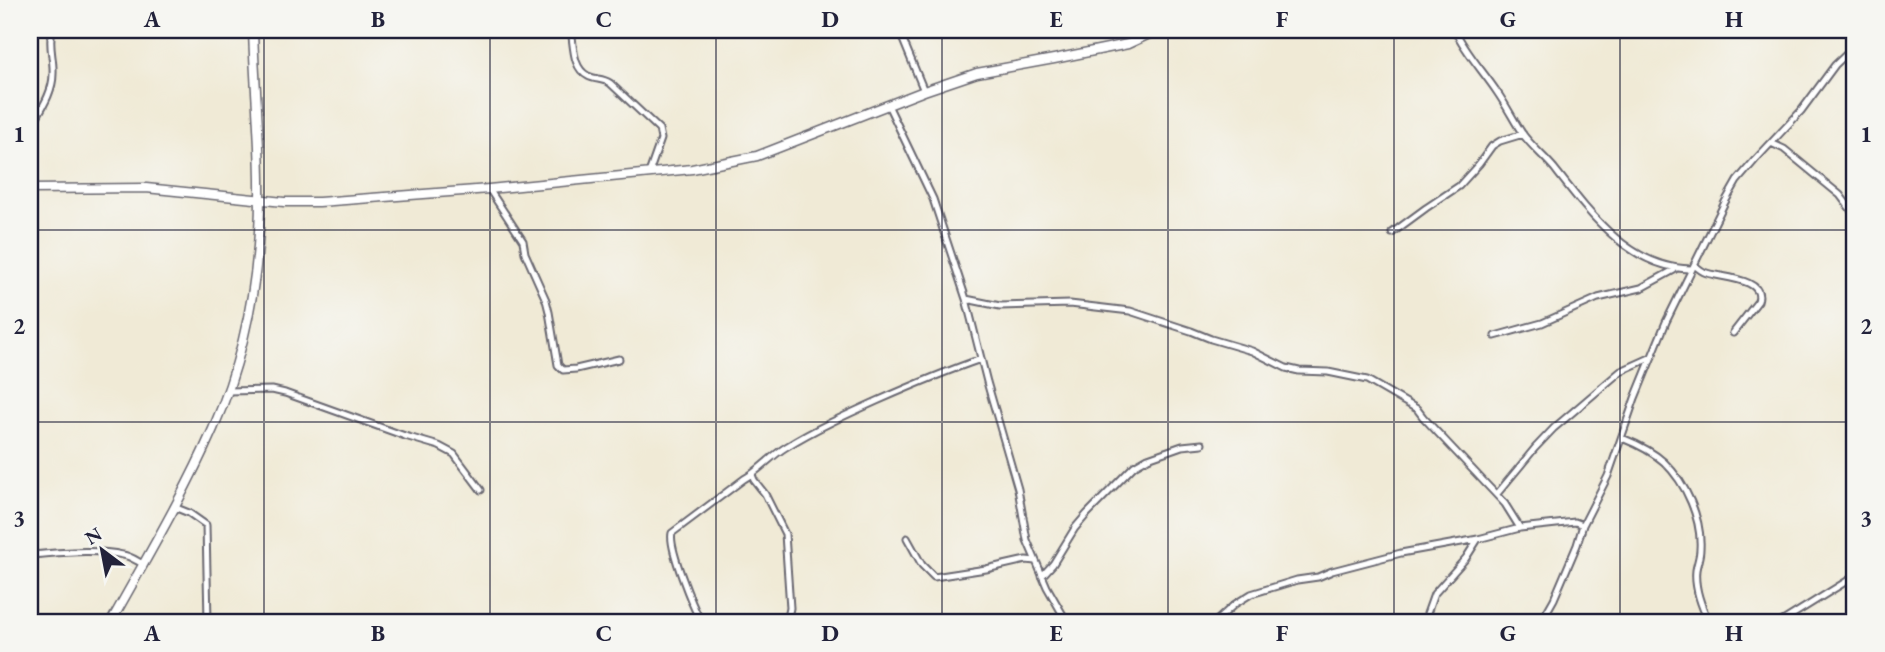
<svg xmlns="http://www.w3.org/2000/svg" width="1885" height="652" font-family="'EB Garamond',serif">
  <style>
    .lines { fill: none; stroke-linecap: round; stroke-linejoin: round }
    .street-casing { stroke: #6a6871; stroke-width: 9 }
    .secondary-casing { stroke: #6a6871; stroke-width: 11 }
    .street { stroke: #fff; stroke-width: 5 }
    .secondary { stroke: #fff; stroke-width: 8 }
    .grid { fill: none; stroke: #22223b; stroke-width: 2; stroke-opacity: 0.55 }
    .neatline { fill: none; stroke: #22223b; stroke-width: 2.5 }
    .grid-label { font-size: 23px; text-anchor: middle; font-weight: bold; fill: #22223b }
  </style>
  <rect width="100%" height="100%" fill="#f6f6f2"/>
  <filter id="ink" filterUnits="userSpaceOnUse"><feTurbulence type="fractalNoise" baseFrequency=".0143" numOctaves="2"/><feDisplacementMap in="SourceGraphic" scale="14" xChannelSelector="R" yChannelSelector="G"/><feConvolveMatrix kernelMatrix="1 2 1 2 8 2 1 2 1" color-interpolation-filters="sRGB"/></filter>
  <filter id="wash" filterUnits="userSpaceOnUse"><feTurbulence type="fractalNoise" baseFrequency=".00686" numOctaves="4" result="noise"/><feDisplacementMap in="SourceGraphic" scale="28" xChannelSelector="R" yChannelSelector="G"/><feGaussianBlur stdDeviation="1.57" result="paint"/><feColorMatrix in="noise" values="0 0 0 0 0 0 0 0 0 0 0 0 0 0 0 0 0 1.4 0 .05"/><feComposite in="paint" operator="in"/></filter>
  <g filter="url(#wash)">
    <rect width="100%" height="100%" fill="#f0ead6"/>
  </g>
  <g filter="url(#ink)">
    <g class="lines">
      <defs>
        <path id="street" d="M571,30C574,45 572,68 588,76C595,80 602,78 610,83L659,129L661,139L649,173
          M899,30L924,91
          M1455,30C1465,52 1483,71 1497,92C1506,105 1513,119 1522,133C1531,146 1544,156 1554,168C1589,213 1629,268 1691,269
          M888,105L933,199L966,299L987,382L1018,489L1027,540L1047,587L1067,622
          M30,129C39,112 53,94 53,74C54,58 48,46 52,30
          M1771,143L1784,149L1840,195L1855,215
          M489,189L523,241L525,253L546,300L549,312L558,365L563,370L576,369L619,359
          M1392,233L1426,208L1459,186L1479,164L1492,146L1500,141L1523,134
          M1694,265C1697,267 1700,270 1704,272C1717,278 1766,277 1758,301L1733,333
          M966,299L1000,306L1070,304L1130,311L1191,331L1211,339L1252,351L1286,368L1299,371L1328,372L1367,380L1417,409L1423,417L1505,504L1520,528
          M1495,336L1542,323L1598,298L1641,288L1674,270
          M227,391L272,390L285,393L405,436L439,446L454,454L481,490
          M1622,438C1637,444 1652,451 1664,462C1686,483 1702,519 1700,549C1700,557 1697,563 1696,570C1694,588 1701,606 1709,622
          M752,475L754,480L765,494L785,534L790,608L787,622
          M1497,494L1535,448L1554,428L1621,371L1652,357
          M174,507L189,513L206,525L208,622
          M907,538L922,565L934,577L986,569L1026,560L1035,561
          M30,555C59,553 94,548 123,555C130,556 137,561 143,564
          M1042,576L1053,564L1075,528L1087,514L1134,466L1148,458L1182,446L1202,444
          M701,622C693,607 668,547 672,533L744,479C759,471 771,456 786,447C815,429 846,415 877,401C911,386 946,371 981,359
          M1215,622L1235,604L1251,594L1297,580L1318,577L1332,571L1401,553L1478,539L1520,528L1575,522L1583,525
          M1424,622L1434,594L1466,558L1478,539
          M1541,622L1554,599L1577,545L1583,525L1608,476L1635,398L1666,322L1725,202L1737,181L1755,160L1801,111L1835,65L1855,46
          M1781,622L1855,576"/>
        <path id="secondary" d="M30,189L146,188L284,202H319L489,189L692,169L757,156L924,91L977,73L1054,59L1128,44L1158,30
          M111,622C146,559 184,495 213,429C240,367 255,299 259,232C263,165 255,97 253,30"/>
      </defs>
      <use href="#street" class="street-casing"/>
      <use href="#secondary" class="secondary-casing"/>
      <use href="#street" class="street"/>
      <use href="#secondary" class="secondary"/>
    </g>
  </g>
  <path class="grid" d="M264,30V622M490,30V622M716,30V622M942,30V622M1168,30V622M1394,30V622M1620,30V622M30,230H1855M30,422H1855"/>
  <rect width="1885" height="652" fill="none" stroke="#f6f6f2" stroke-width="77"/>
  <g transform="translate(102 550) rotate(328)" stroke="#f6f6f2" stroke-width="5" paint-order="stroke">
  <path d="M0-5L12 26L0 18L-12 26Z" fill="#22223b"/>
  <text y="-10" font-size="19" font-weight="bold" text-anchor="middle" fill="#22223b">N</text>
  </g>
  <rect x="38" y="38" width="1808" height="576" class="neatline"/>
  <g class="grid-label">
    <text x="152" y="27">A</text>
    <text x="378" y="27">B</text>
    <text x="604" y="27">C</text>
    <text x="830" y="27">D</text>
    <text x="1056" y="27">E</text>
    <text x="1282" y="27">F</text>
    <text x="1508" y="27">G</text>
    <text x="1734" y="27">H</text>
    <text x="19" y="142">1</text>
    <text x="1866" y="142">1</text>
    <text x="19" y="334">2</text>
    <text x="1866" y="334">2</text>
    <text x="19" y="526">3</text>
    <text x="1866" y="526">3</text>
    <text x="152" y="641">A</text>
    <text x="378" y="641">B</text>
    <text x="604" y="641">C</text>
    <text x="830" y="641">D</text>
    <text x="1056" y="641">E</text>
    <text x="1282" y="641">F</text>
    <text x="1508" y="641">G</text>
    <text x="1734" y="641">H</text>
  </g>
</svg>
